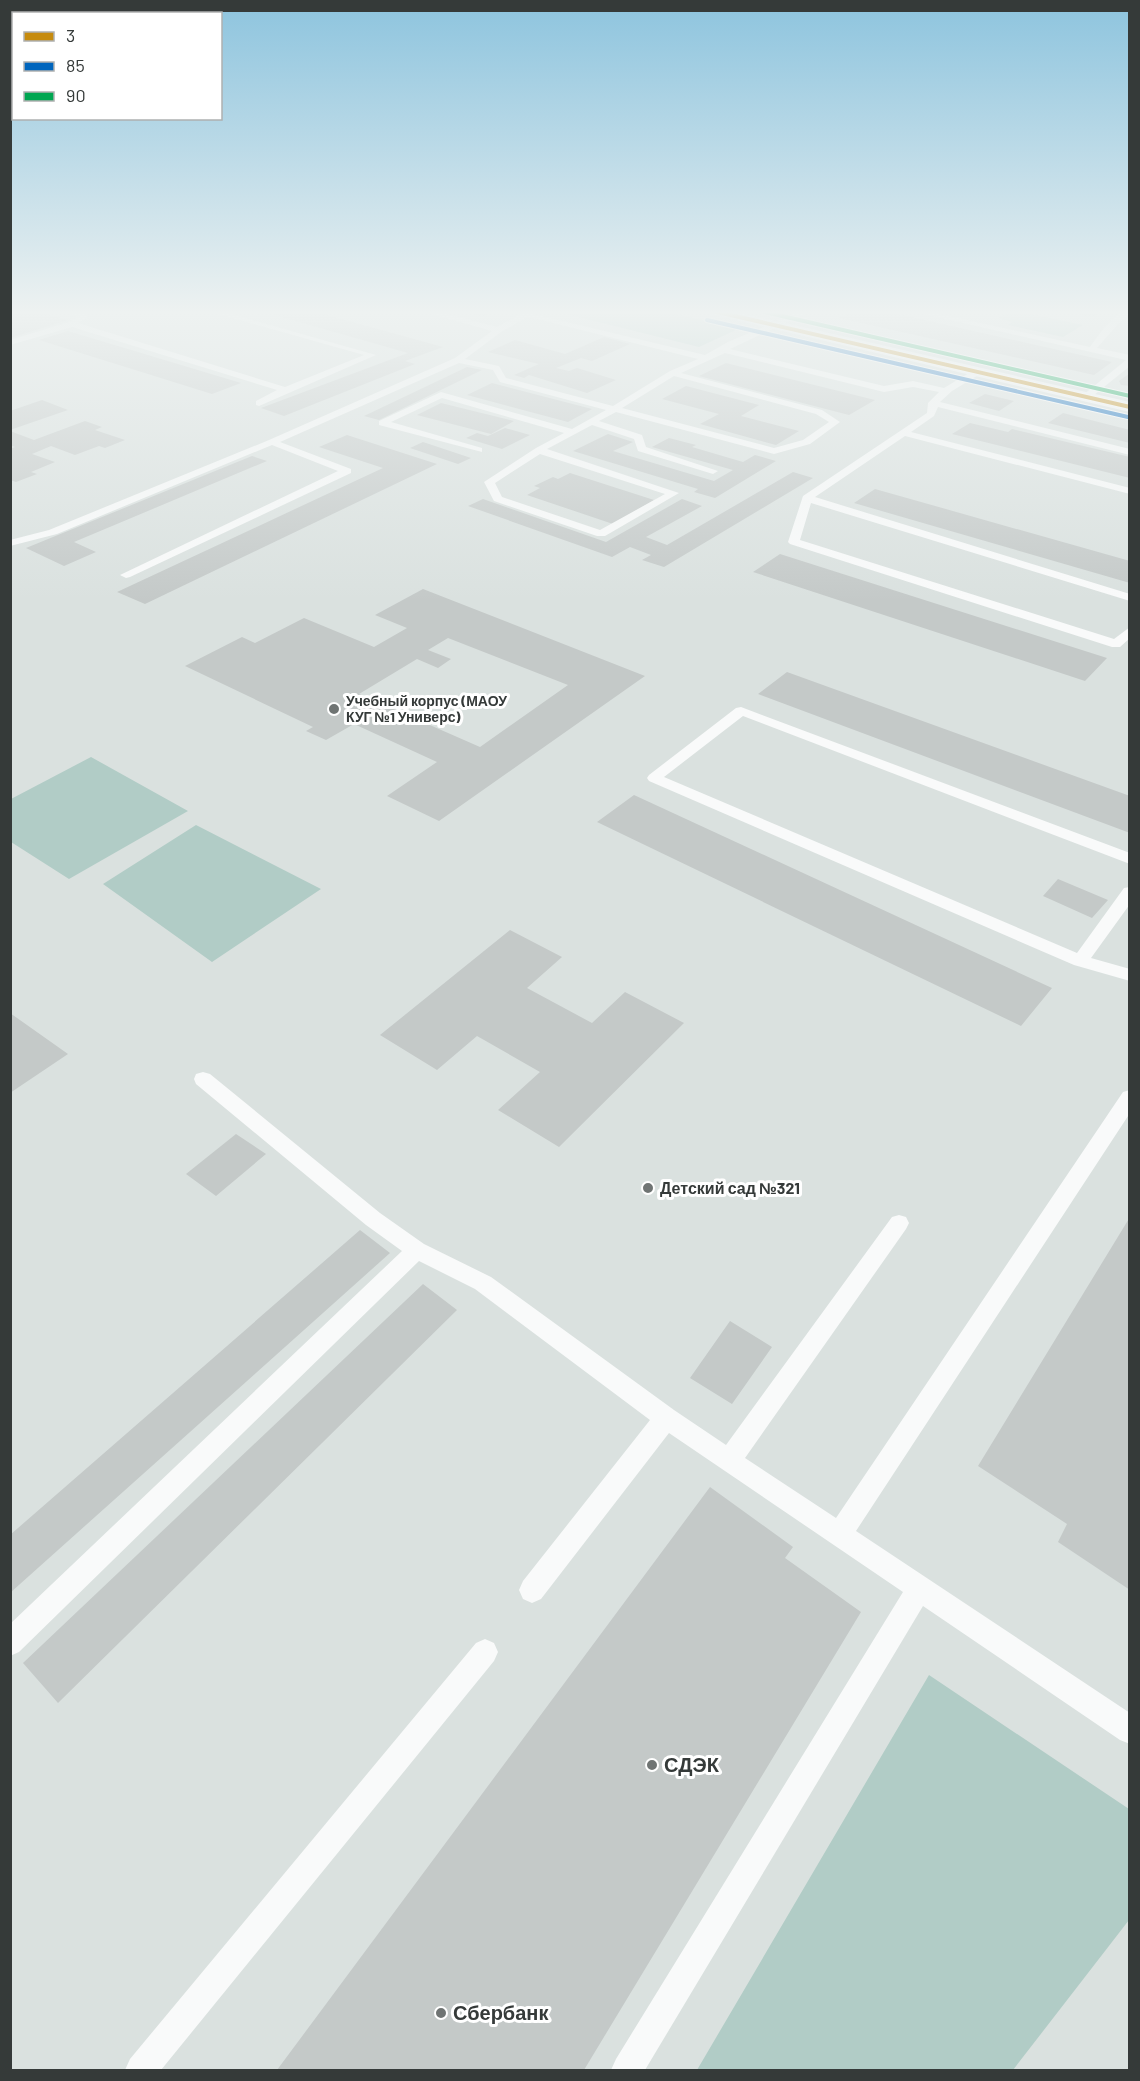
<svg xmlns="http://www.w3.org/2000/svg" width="1140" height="2081" font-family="Barlow,sans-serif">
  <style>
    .green { fill: #b1ccc6 }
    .building { fill: #c4c9c8; fill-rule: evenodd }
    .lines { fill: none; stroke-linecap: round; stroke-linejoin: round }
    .service { fill: #f9fafa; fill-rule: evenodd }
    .secondary { fill: #f9fafa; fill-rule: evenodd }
    .bus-1-casing { stroke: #fff; stroke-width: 6 }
    .bus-2-casing { stroke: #fff; stroke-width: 6 }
    .bus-3-casing { stroke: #fff; stroke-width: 6 }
    .bus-1 { stroke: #c68b0e; stroke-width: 4 }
    .bus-2 { stroke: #0065bd; stroke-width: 4 }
    .bus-3 { stroke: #00a651; stroke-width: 4 }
    .poi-dot { fill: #6f7473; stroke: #fff; stroke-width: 2 }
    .labels { text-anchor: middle; stroke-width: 6; stroke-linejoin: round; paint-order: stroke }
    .far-poi-label { font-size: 14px; font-weight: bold; fill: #353a39; stroke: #fff; text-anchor: start }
    .poi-label { font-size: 16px; font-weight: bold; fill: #353a39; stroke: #fff; text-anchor: start }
    .near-poi-label { font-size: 20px; font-weight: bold; fill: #353a39; stroke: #fff; text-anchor: start }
  </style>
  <rect width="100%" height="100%" fill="#dae1df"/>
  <path class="green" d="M550,310H660L738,329L699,347Z
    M1013,310L1083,325L1063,337L1008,325L1012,322L998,318Z
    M91,757L188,811L69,879L11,842V799Z
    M196,825L321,889L212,962L103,884Z
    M929,1675L1129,1809V1920L1013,2070H697Z"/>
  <path class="building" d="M42,310L51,313L47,314L68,320L10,338V318L17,317L10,315V311Z
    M257,310H309L443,347L405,361L415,364L284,416L261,408L408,353Z
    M459,310H498L481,317Z
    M855,310H880L1112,362L1094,375L839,318Z
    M1062,310H1103L1091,317Z
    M68,331L241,383L212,394L39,340Z
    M604,337L630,344L592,361L581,358L556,368L569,371L577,368L616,380L587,393L529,375L524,378L514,375L539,364L488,352L515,340L565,354Z
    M726,363L875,400L849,415L699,376Z
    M467,367L482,370L379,420L364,416Z
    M1130,373V386L1121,385L1119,381Z
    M492,383L592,409L568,422L467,395Z
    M686,386L759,405L741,416L799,431L776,445L700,424L719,414L662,399Z
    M985,394L1014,401L999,411L969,403Z
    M42,400L68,410L10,430V411Z
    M441,403L514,421L491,434L417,415Z
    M1063,413L1130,430V443L1048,423Z
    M85,421L102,427L95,430L125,440L105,448L99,446L75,455L51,446L32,454L55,462L31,472L37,474L16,482L10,480V449L15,447L10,445V431L34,440Z
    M970,423L1008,432L1012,429L1130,457V478L952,434Z
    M505,428L530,435L502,449L466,438L477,433L488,436Z
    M608,434L633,442L613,451L714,481L733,470L652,447L669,438L696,445L692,447L743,462L755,455L776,461L715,498L694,492L698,489L573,451Z
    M347,435L437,464L145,604L117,592L383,468L319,447Z
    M423,442L471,458L458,464L410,448Z
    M252,456L267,461L74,542L96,552L64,566L26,548Z
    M793,472L813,478L664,567L642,560L651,555L630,547L612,557L468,506L483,499L606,542L682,499L702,506L646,537L667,545Z
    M570,473L654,500L613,524L527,495L540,488L534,486L553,477L558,479Z
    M875,489L1130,561V583L854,503Z
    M780,554L1107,658L1085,681L753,572Z
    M423,589L645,676L439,821L387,796L437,762L354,724L326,740L306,731L313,727L185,666L242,637L255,643L304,618L374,647L407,628L375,615ZM448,638L568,685L480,747L359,694L417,659L438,668L451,659L428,650Z
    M787,672L1130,796V833L758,694Z
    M634,795L1052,988L1021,1026L597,822Z
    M1058,879L1108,900L1092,918L1043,896Z
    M510,930L562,957L527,988L592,1023L625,992L684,1023L559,1147L498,1110L540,1072L477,1036L437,1070L380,1035Z
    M10,1013L68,1054L10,1093Z
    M236,1134L266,1154L216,1196L186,1174Z
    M1130,1217V1590L1058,1542L1067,1524L978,1466Z
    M360,1230L390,1253L10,1593V1535Z
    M423,1284L457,1310L58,1703L23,1663Z
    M730,1321L772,1347L732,1404L690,1378Z
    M710,1487L793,1547L785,1558L861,1612L584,2070H277Z"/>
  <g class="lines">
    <path class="service" d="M62,310H74L87,314V318L78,323L285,387L364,355L204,310H217L376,355L259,406L256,405V401L277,390L72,327L10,345V340L69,322L78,317Z
      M417,310H431L497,327L528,310H538L533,314L705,355L728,342L802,310H813L730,349L884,386L913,381L944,388L974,370H980V374L952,391L940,402L1130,449V455L938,407L934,416L911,432L1130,488V494L905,436L815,497L1130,594V601L811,503L800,540L1114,639L1130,627V638L1120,647H1112L790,544L788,542L803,496L927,413L928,403L939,392L913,387L884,392L725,353L681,373L822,410L840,422L810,444L774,454L616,412L599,421L642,435L646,447L718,471L713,474L638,451L634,439L592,425L547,449L679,493L605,536H597L494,501L484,482L536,448L564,433L442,398L391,422L482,448V452L379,425V421L441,392L572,429L606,410L500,382L493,370L459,363L280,442L351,469V473L130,577L126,578L120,575L338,471L272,445L57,534L10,546V540L49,530L269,440L455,358L492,331ZM527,317H529L698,359L670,371L613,406L506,378L499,366L465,359L501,332ZM674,376L816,414L829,422L803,440L774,448L622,408ZM540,454L665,494L600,530L502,497L495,483Z
      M906,310H921L1090,347C1099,335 1114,311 1130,310V314L1118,324L1097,348L1130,355V366L1089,399H1083V395L1126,360Z
      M741,707L1130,853V864L743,716L664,777L1077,953L1124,888L1130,887V904L1091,958L1130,969V981L1074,965L649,781L647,778L649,775L736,708Z
      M203,1072L210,1074L380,1213L424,1244L491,1277L674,1410L726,1445L892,1217L899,1215L906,1217L909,1223L906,1229L745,1458L836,1518L1123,1092L1130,1090V1113L856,1531L1130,1713V1744L1120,1740L923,1606L645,2070H611L616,2059L903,1592L669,1433L541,1599L532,1603L523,1599L519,1590L523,1581L650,1420L475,1289L419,1261L19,1652L10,1656V1624L402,1251L366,1225L196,1084L194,1079L196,1074Z
      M485,1639L494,1643L498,1652L494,1661L161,2070H125L130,2059L476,1643Z"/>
    <path class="secondary" d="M702,310H728L1130,402V412L709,314Z"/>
    <defs>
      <path id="bus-1" d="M709,310L1130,407"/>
      <path id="bus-2" d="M707,320L1128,417"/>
      <path id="bus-3" d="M756,310L1130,396"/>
    </defs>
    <use href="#bus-1" class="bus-1-casing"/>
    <use href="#bus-2" class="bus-2-casing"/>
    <use href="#bus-3" class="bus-3-casing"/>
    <use href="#bus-1" class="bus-1"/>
    <use href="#bus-2" class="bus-2"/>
    <use href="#bus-3" class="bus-3"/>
  </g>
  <linearGradient id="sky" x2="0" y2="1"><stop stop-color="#8dc4de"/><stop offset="0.52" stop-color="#eef2f1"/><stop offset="1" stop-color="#eef2f1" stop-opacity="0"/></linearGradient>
  <rect width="1140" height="601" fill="url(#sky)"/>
  <g class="poi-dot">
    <circle cx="334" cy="709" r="6"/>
    <circle cx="648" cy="1188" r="6"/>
    <circle cx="652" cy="1765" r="6"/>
    <circle cx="441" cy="2013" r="6"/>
  </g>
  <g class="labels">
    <g class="far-poi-label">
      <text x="346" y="706">Учебный корпус (МАОУ<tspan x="346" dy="16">КУГ №1 Универс)</tspan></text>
    </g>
    <g class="poi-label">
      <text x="660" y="1194">Детский сад №321</text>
    </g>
    <g class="near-poi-label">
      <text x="664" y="1772">СДЭК</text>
      <text x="453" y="2020">Сбербанк</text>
    </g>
  </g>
  <rect width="1140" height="2081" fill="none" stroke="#353a39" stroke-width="24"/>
  <rect x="12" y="12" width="210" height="108" fill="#ffffff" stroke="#aeb0b0" stroke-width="1.5"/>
  <rect x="24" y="32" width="30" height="9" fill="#c68b0e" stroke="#aeb0b0" stroke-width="1.5"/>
  <text x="66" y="42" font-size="18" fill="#353a39">3</text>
  <rect x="24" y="62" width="30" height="9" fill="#0065bd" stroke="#aeb0b0" stroke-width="1.5"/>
  <text x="66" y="72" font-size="18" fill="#353a39">85</text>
  <rect x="24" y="92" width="30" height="9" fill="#00a651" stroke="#aeb0b0" stroke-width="1.5"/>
  <text x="66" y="102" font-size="18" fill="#353a39">90</text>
</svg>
